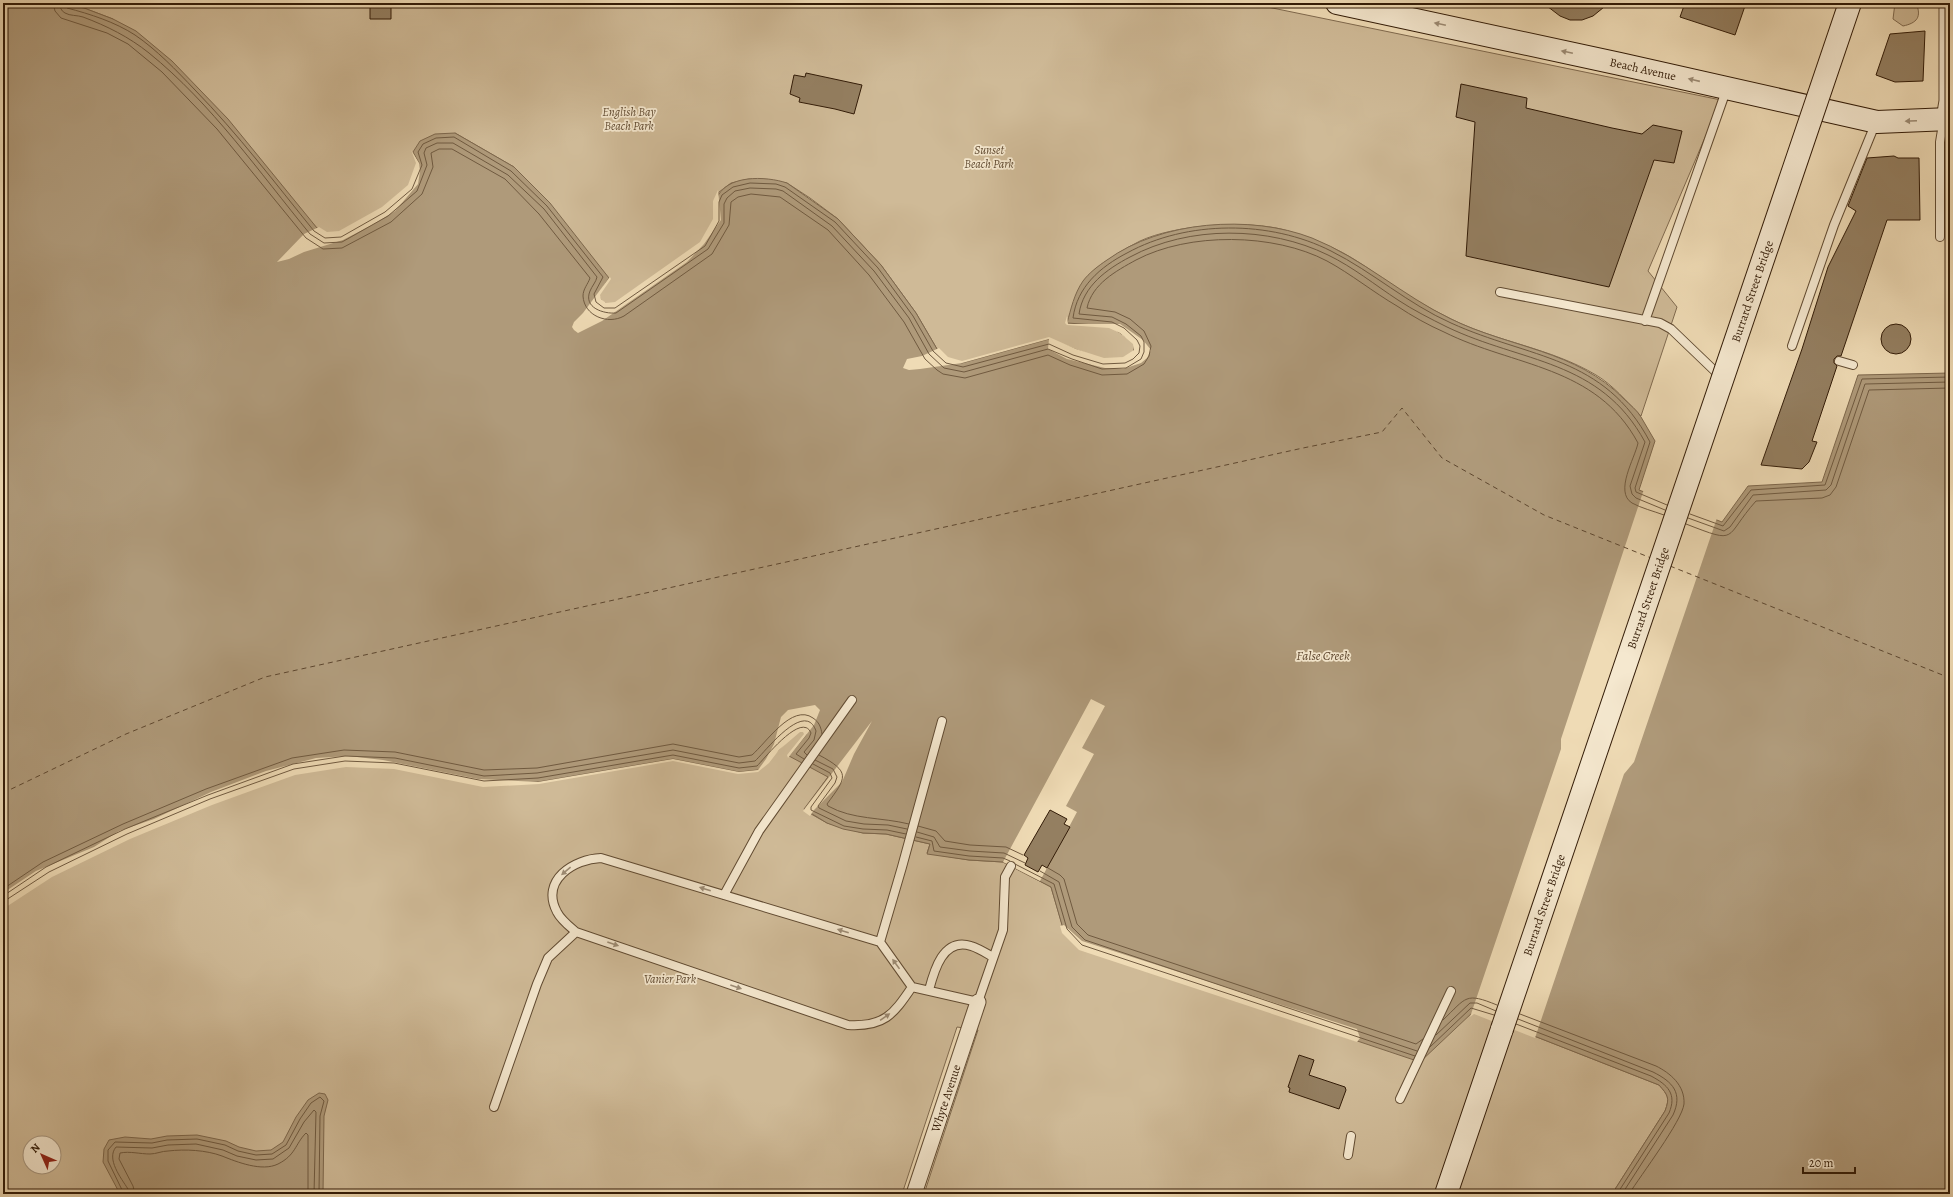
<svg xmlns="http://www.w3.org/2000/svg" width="1953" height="1197" font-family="Alegreya,serif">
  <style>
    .green { fill: #cfba97; stroke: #806a4f; fill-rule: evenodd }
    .water { fill: #af9a7a; stroke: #7d674c }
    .pier { fill: #efdbb5 }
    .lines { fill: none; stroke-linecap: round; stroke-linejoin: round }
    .shore { stroke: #705a40; stroke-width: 1 }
    .ferry { stroke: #5e472f; stroke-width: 1; stroke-dasharray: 5 4; stroke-linecap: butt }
    .building { fill: #947f61; stroke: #321b07 }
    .lane-casing { stroke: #614b32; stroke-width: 10 }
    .street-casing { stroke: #614b32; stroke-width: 17 }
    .secondary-casing { stroke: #321b07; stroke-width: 24 }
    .lane { stroke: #f5e8cf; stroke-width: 8 }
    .street { stroke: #f5e8cf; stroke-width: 15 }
    .secondary { stroke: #f5e8cf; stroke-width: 22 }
    .secondary-bridge-casing { stroke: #321b07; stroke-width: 24; stroke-linecap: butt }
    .secondary-bridge { stroke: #f5e8cf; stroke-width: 22 }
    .oneway { fill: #9d8c75 }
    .labels { text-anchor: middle; stroke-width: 3.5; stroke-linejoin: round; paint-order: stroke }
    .street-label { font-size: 12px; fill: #321b07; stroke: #f5e8cf }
    .park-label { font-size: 12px; font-style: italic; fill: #614b32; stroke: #f5e8cf }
    .water-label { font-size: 13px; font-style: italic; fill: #5e472f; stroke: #f5e8cf }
  </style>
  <rect width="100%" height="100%" fill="#efdbb5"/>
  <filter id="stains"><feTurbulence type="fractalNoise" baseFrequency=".005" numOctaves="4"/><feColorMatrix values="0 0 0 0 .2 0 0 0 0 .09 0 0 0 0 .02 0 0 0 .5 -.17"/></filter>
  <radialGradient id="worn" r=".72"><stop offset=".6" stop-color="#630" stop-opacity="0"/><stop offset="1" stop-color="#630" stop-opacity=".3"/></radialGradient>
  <path class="green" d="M60,3H1248L1721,100L1648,271L1677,307L1641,416C1627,402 1613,385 1596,375C1551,348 1497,342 1451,319C1435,311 1418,302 1403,292C1380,278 1358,259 1333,248C1320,242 1289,230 1276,228C1238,221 1175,225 1140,241C1124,249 1108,259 1094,270L1110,326L1135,343L1136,350L1124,359L962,363L947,359L937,349L916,313L881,265L838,219L810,198L787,183L749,179L731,183L719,192L715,219L702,243L615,304L609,305L599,300L514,167L455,133L419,163L409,186L383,209L340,233L326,234L317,228L113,19L84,8Z
    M1895,3H1916C1922,17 1917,23 1903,26L1893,19Z
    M799,730H804L828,777L804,810L827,823L863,833L886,834L930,844L927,853L969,860L1003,862L1051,887L1064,931L1473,1012L1659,1085C1668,1095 1670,1098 1665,1111L1612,1194H924L978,1030L957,1027L902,1194H3V907L51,875L129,837L211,803L295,773L346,765L673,759L778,749ZM30,1143H54V1167H30Z"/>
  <path class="water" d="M3,3H60L84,8L113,19L136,31L172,61L228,119L317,228L326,234L340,233L383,209L409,186L419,163L413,152L420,141L435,134L455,133L514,167L550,203L609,278L598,295L605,305L615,304C643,284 674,266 700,244C706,240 714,225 715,218C716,212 714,205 716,200C725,174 766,176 787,183L838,219L881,265L916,313L937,349L947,359L962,363L1049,339L1103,360H1117L1133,354L1135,343L1110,326L1067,323C1071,309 1074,294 1083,281C1089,273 1098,266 1107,260C1161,221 1250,214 1312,238C1362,258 1403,296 1451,319C1510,348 1576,350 1624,399C1630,405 1637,410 1641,417C1646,425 1650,433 1655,441L1639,490L1722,522L1748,486L1822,482L1858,375L1950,373V1194H1612L1665,1111C1670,1098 1668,1095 1659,1085L1473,1012L1420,1062L1080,948L1064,932L1051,887L1003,862L969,860L927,854L930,844L886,834L863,833L843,829L827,823L804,809L828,777L789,756L806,735L807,732L799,730L758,770L739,772L673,759L538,782L483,785L394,767L346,765L295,773L211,803L129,837L51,875L3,907Z
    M319,1093L325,1094L328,1100L324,1116L323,1194H120L103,1162L104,1149L109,1140L125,1137L151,1139L167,1136L197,1135L226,1141L239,1147L256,1151L271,1150L283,1142L296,1117L308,1100Z"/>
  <path class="pier" d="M411,150L419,163L420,171L418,184L395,211L372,225L343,240L304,252L289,259L277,262L304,234L319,227L327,232L339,231L382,207L408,185L416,163Z
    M718,190L721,220L704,244L687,262L602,321L578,333L574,330L572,327L574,322L583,313L609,278L610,277L611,279L600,295L601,299L606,303L615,302L700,242L713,219V201Z
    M1067,316L1068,324H1120L1143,340L1151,350L1147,358L1141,363L1123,369L1105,368L1067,359L1048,349L1049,339L962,363L920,369L909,370L903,368L907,359L922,356L939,348L948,357L962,361L1049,337L1076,349L1104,358L1123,357L1134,350L1133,344L1120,333L1109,328L1067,325L1065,323Z
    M1644,489L1717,518L1634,762L1624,774L1535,1038L1474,1014L1470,1017L1561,749V739Z
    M1091,699L1105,706L1082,748L1094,754L1066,806L1077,812L1040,881L1003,862Z
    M815,705L820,710L814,725L788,758L787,755L804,734L803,732H800L779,750L769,763L758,772L738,774L673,761L539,784L483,787L394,769L346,767L295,775L212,805L130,839L52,877L3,909V893L36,871L94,847L119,831L154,819L211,792L266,771L316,758L348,756L383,760L478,779L538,782L673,759L739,772L758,770L766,759L774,744L781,717L788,710Z
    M872,721L854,754L842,782L814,810L810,816L803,811Z
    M1064,925L1082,941L1357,1029L1360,1038L1357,1042L1079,950L1062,933L1060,926Z"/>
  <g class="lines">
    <path class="shore" d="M53,3L55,11L61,18L107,33L128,44L162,72L217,129L306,238L323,249L342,248L391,222L422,194L433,167L431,153L439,149H452L505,179L539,214L590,278C588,284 583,289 583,296C584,316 608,325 624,316L712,254L729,225L731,202L738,197L751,194L780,197L828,230L869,275L904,322L925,359L937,370L943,374L965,378L1048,355L1070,365L1102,375L1127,374L1144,364L1149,356L1151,346L1144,331L1130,319L1115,312L1087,308C1092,284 1116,271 1136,260C1189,232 1274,233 1327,261C1351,274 1373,292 1397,306C1412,316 1428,325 1444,332C1514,367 1596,365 1638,443C1635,458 1614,492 1632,503C1641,508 1653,511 1664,515
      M59,3C60,7 61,11 65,13C70,16 77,15 83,17C107,26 129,37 149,53C212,104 259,172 310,234L324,243L342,242L388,216L417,191L427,165L424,153L426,148L437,143H453L508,175L544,209L597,277C596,282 592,286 590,291C583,308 604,314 616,313L708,249L724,223V204L727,198L735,191L750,188L776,189L783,191L832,226L874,271L909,318L929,354L944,368L964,372L1048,349L1072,359L1102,369L1126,368L1141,359L1144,352V342L1141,336L1126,324L1112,317L1079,314C1083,286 1107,269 1130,257C1189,225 1269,226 1328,255C1353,267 1375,285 1398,300C1413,310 1431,319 1447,327C1522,363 1600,359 1645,442L1630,486L1632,494L1636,498L1665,510
      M64,3L67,8C90,14 115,22 135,35C157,50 176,70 195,90C238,134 275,183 314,231L325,238L341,237L385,212L412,189L422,165L418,152L423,144L436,138L454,137L511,171L547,206L603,277L594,294L596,302L604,308H615L705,246L719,221V202L722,195L733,187L750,183L776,184L785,187L835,222L878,268L913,316L933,351L946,363L963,367L1049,344L1073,355L1103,364L1125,363L1133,359L1139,353L1140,346L1137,340L1124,328L1112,322L1073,318C1077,287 1100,267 1127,253C1187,220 1270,220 1331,251C1373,272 1408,304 1451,323C1530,359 1604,355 1650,442L1635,488L1636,492L1667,505
      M1690,514L1723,526L1751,490L1825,485L1862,379L1950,377
      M1688,518L1724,531L1730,527L1753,495L1826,490L1831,485L1865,384L1950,382
      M1686,524C1740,545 1723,538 1756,501L1822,498L1830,495L1836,487L1869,390L1950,388
      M819,755C851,772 847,777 827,804L828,806C853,820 881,817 909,824
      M815,760L833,769L837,777L835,783L818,806L819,808L846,821L864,824L888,825L907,829
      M813,764L830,773L832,778L811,807V810L844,826L863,829L887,830L906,834
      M918,826L936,831L945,841L970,845L1006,847L1023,855
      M917,832L934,837L940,847L970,851L1004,853L1025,863
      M916,837L932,841L934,851L969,856L1003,858L1010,861
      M1015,864L1054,884L1067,929L1082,945L1415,1056
      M1048,868L1060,875L1064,879L1077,924L1088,935L1416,1044L1423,1039
      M1040,871L1059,882L1072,927L1085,940L1417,1051
      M3,889L43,862L123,824L206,789L292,758L344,750L395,752L484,770L537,768L673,744L739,757L752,755C766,743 792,703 813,718C819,722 821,727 822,734
      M3,896L46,867L125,829L208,795L293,764L345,756L395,758L484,776L537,773L673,750L739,763L755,761C765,752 805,699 816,731L814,740L804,752L807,755
      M3,902L49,872L127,834L210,799L294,769L345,761L394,763L484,781L538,778L673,755L739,768L757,766C765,758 802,711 811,733L809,738L796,754L804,759
      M1520,1014L1656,1066C1670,1073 1685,1085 1684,1104C1682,1121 1641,1175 1629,1194
      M1518,1019L1653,1072C1673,1082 1683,1093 1673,1115L1622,1194
      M1443,1020C1467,997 1465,992 1497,1005
      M1516,1024L1651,1076C1668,1085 1677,1094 1669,1113L1617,1194
      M1436,1035L1470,1003H1477L1496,1011
      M1430,1047L1471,1008L1494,1015
      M124,1194L108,1161V1150L115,1142L152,1143L167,1140L197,1139L225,1145L238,1151L256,1155L272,1154L286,1145L300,1119L311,1103L320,1097L324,1101L320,1116L319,1194
      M129,1194L128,1189C121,1178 106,1159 116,1147L152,1148L168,1145L196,1144L223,1150L237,1156L256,1160L273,1159L289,1148L304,1122L314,1110L316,1112L314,1194
      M135,1194L133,1186L119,1159L120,1153C130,1151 140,1154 150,1154C156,1154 162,1151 168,1151C185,1149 206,1150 222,1156C237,1162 262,1172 278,1164C296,1155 295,1144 306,1133L308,1135V1194"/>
    <path class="ferry" d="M1670,566L1950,678
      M3,793L126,734L265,677L1303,448L1382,432L1402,408L1442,458L1544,515L1651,558"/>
  </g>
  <path class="building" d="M370,3H391V19H370Z
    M1543,3H1609L1593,16L1582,20H1570L1560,16Z
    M1685,3H1746L1735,35L1680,17Z
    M1925,31L1923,81L1895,82L1876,75L1890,34Z
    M806,73L862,85L854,114L835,109L799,102L800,98L790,94L794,75L805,77Z
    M1461,84L1527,98L1526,108L1612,128L1642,134L1653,125L1682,131L1674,163L1654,160L1609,287L1466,256L1475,122L1456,117Z
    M1894,156L1898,158H1919L1920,220H1887L1841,356H1837L1834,359V363L1837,366L1812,441L1817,442L1809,462L1802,469L1761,465L1802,349L1828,267L1856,211L1848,206L1867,158Z
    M1881 339a15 15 0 1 1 30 0a15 15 0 1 1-30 0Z
    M1050,810L1067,819L1064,824L1070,827L1047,868L1042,865L1038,872L1025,865L1028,858L1024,855Z
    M1299,1055L1314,1060L1309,1075L1345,1087L1346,1090L1339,1109L1289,1092L1290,1088L1288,1087Z"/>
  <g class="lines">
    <defs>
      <path id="lane" d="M1940,237V142L1942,130
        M1500,292L1660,323L1671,329L1721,377
        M1645,321L1727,88
        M1792,346L1834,225L1876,122
        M1839,361L1853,365
        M724,895L759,831L852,700
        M880,942L902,867L942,721
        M912,987C893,1015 884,1027 848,1025L576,932C569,926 561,920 557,912C540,880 574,859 601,858L880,942L912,987L978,1002L1003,930L1005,877L1011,866
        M929,990C934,971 943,937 971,946C978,948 986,953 993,957
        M1400,1099L1451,991
        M494,1107L537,984L548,958L576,932
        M1348,1155L1351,1136"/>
      <g id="street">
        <path d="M1944,119L1947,101V3"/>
        <path id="s1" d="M914,1194L978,1002"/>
      </g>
      <g id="secondary">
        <path id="s2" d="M1337,3L1620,64L1877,122L1950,119"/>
        <path d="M1446,1194L1502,1029"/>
      </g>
    </defs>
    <use href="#lane" class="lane-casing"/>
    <use href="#street" class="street-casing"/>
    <use href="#secondary" class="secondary-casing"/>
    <use href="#lane" class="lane"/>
    <use href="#street" class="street"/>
    <use href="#secondary" class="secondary"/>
    <defs>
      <g id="secondary-bridge">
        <path id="s3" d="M1502,1029L1850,3"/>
      </g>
    </defs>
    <use href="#secondary-bridge" class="secondary-bridge-casing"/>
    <use href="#secondary-bridge" class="secondary-bridge"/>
  </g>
  <defs><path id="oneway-solid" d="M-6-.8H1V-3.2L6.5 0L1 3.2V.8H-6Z"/></defs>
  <g class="oneway">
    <use href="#oneway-solid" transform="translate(1440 24) rotate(-168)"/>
    <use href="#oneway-solid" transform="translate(1567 52) rotate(-168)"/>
    <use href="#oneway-solid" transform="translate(1694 80) rotate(-167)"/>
    <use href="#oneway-solid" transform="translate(1911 121) rotate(178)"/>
    <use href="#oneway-solid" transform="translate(566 871) rotate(140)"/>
    <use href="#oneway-solid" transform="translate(705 889) rotate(-163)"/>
    <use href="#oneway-solid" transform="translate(843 931) rotate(-163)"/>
    <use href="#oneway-solid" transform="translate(613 944) rotate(19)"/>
    <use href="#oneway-solid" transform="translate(896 964) rotate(-126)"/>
    <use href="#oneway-solid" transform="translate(736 987) rotate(19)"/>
    <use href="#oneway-solid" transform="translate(885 1017) rotate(-35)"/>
  </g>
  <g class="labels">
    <g class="street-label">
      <text dy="4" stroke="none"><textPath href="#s2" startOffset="313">Beach Avenue</textPath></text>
      <text dy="4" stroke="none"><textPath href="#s3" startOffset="779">Burrard Street Bridge</textPath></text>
      <text dy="4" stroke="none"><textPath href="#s3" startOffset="455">Burrard Street Bridge</textPath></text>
      <text dy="4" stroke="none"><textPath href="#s3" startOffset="131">Burrard Street Bridge</textPath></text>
      <text dy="4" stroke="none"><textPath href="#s1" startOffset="101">Whyte Avenue</textPath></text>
    </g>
    <g class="park-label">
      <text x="629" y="116">English Bay<tspan x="629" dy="14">Beach Park</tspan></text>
      <text x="989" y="154">Sunset<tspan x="989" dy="14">Beach Park</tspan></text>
      <text x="670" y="983">Vanier Park</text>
    </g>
    <g class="water-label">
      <text x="1323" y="660">False Creek</text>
    </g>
  </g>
  <rect width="1953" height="1197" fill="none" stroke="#efdbb5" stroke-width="16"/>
  <rect x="4" y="4" width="1945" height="1189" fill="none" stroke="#321b07" stroke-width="2"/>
  <rect x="8" y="8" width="1937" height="1181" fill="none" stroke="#321b07"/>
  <g transform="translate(42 1155) rotate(315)"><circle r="19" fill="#f5e8cf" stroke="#a7967f"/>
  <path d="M0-3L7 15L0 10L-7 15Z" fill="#8f2418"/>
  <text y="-6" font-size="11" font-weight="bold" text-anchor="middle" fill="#321b07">N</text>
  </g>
  <path d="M1803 1167v6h52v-6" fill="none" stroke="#321b07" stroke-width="2"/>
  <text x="1809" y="1167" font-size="12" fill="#321b07" stroke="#f5e8cf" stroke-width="3" paint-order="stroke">20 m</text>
  <rect width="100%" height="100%" filter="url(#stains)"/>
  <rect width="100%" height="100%" fill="url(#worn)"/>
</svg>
